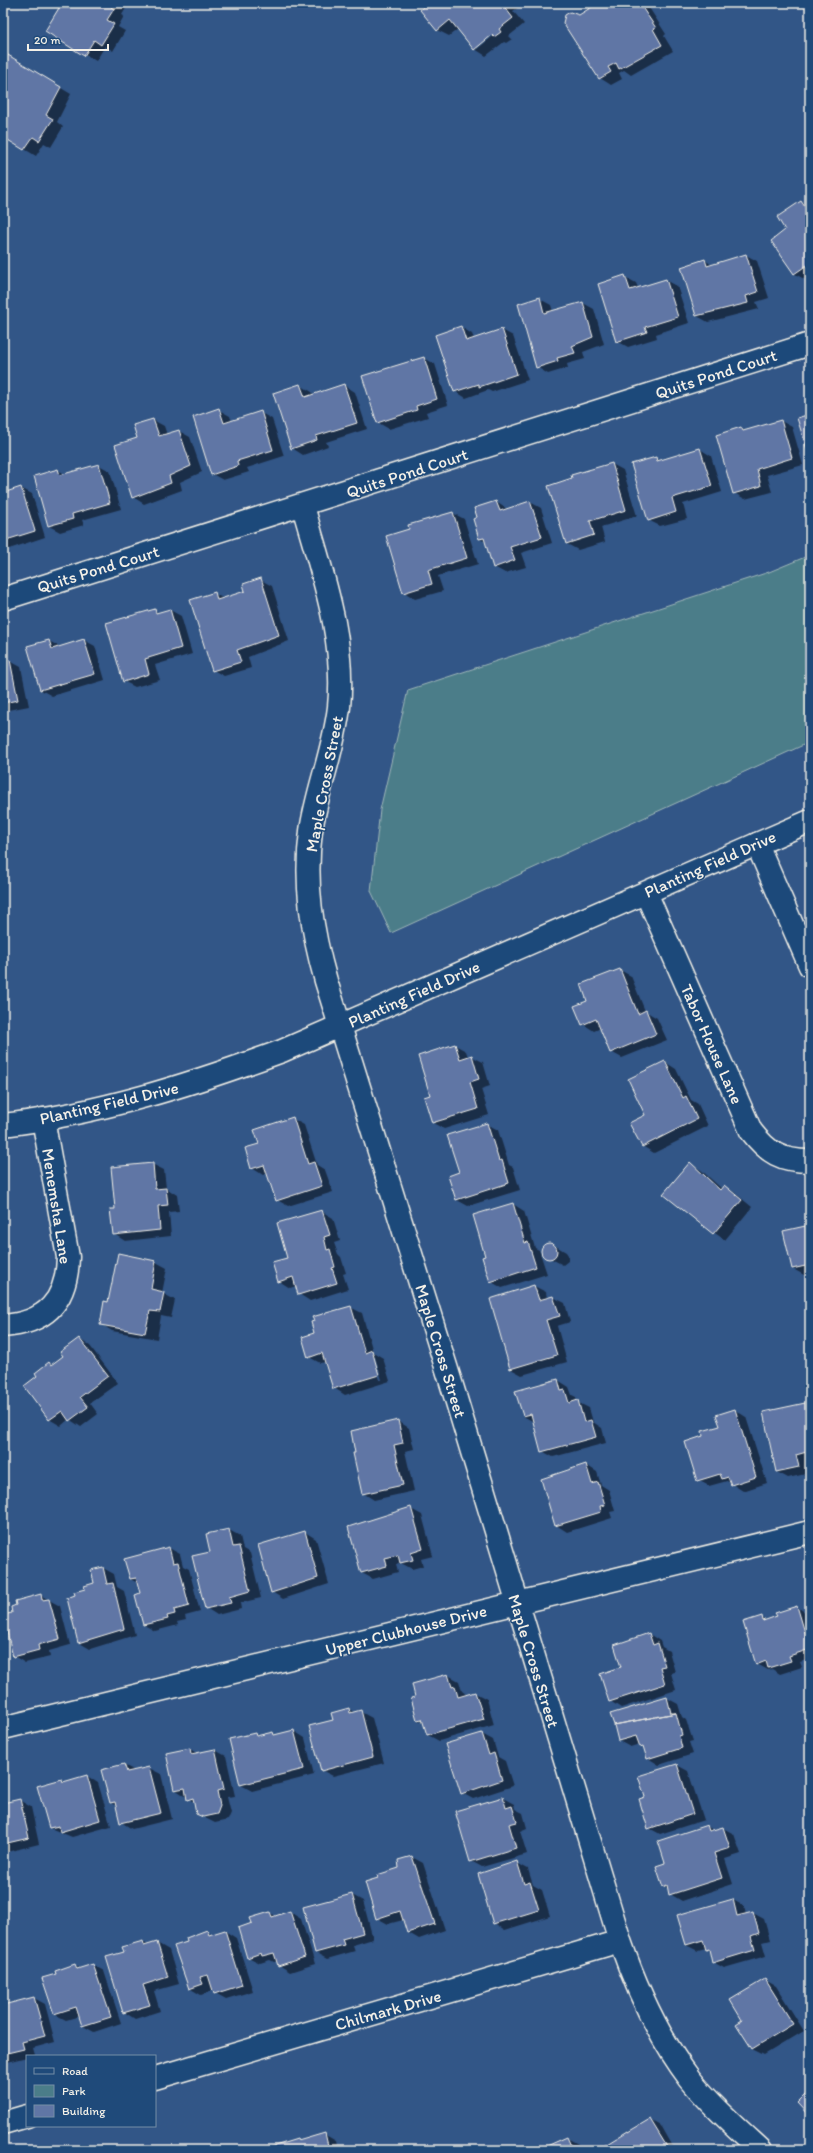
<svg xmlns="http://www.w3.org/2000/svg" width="813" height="2153" font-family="Itim,sans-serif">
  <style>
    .green { fill: #4b7d89; stroke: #a0b7b8 }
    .shadow { fill: #0007; fill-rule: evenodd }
    .building { fill: #6076a5; stroke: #f4f1e8 }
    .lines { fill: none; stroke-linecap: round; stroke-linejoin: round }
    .minor-casing { stroke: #f4f1e8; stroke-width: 25 }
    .tertiary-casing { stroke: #f4f1e8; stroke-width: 25 }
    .minor { stroke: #1f4a7a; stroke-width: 22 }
    .tertiary { stroke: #1f4a7a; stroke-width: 22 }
    .labels { text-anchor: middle; stroke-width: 3; stroke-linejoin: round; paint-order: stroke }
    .street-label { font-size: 17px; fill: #f4f1e8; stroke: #1f4a7a }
  </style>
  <rect width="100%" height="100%" fill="#325687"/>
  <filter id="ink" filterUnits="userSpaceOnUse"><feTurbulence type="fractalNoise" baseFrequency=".025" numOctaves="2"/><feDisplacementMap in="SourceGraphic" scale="8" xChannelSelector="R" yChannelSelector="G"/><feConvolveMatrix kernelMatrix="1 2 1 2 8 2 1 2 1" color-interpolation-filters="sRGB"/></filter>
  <g filter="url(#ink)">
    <path class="green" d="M810,555V742L391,933L371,891L380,810L408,690L769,572Z"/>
    <path class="shadow" d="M63,3H129L122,15L124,16L118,27L125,31L113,51L105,46L96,61L46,30Z
      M430,3H515L519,7L513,11L524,24L509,36L512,39L506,43L504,42L486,56L475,49L458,29L449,36L437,30ZM496,32L497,33L477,49V46Z
      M600,3H646L666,34L664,36L673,51L631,75L624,70L619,73L622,79L611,85L600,78L579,17Z
      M3,53L71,94L57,122L63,127L51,147L44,143L36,156L3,136Z
      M801,202L808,206L810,205V277L806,280L795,274L772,241L787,231Z
      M746,255L757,261L769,298L756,302L759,309L708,322L697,316L682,267L705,260L712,265Z
      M625,277L636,283L638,288L666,280L677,286L689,323L656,334L657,338L628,347L617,341Z
      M540,299L551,305L553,312L583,303L594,309L604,344L583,352L585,359L567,364L568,368L548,374L537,367Z
      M461,327L472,334L474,339L502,330L513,336L528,380L492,392L488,390L466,398L455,391Z
      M424,358L435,364L448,405L426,412L428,417L389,429L377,422Z
      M300,385L312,392L313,395L344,385L355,392L367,429L326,442L328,446L303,455L292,448Z
      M219,410L230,416L232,422L261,413L272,419L284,456L247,468L249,472L223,480L212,474Z
      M153,420L164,426L167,435L179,431L190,437L202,472L180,482L182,490L144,504L133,497L138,439Z
      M781,421L792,427L803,465L767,475L772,492L745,499L734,493L741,428L746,431Z
      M700,449L711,456L722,492L683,504L687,519L660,526L648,520L656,458L661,461Z
      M612,464L623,470L637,516L601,527L605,542L578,550L567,544Z
      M99,465L110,471L121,509L82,520L84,525L60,532L49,526L58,470L65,474Z
      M21,488L32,494L45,537L3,551V494Z
      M496,502L507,509L530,502L541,508L552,543L521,553L526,567L505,573L494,567L486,542L480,539L478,518Z
      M453,513L464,519L478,564L438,576L443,591L415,599L404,592L410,529Z
      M261,580L272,586L289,641L248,657L251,668L224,676L213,670L215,594L224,599L246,592Z
      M155,610L159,613L170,610L181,616L192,654L155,665L160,680L135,687L123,681Z
      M84,640L95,646L105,680L52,696L41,690L49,641L60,647Z
      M10,661L21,667L29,706L3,711V662Z
      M620,970L631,976L645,1011L657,1018L667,1040L622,1058L611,1052L601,1028L594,1031L583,1024L589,1001Z
      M455,1045L466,1051L468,1057L471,1056L483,1062L490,1086L481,1089L489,1115L444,1129L433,1123L431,1096Z
      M665,1062L676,1069L691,1100L698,1104L708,1126L654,1153L642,1146L646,1115Z
      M293,1119L304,1125L317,1165L325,1170L333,1192L288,1206L277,1200L268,1173L263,1175L252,1168L260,1144Z
      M487,1124L498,1130L509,1165L513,1167L520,1190L468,1206L457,1200L450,1176L460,1173Z
      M152,1164L164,1170L166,1188L177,1195L179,1211L169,1212L171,1236L125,1241L114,1234L116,1210Z
      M690,1164L701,1170L722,1189L724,1186L735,1193L752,1207L725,1240L693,1218L665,1194Z
      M513,1204L524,1211L535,1248L539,1250L547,1274L502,1288L490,1281L487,1257Z
      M321,1211L333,1218L340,1241L334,1243L338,1254L341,1257L346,1273L343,1274L348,1289L310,1301L299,1294L296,1286L290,1288L279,1281Z
      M810,1226V1274L804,1275L793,1269Z
      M546,1245H554L566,1252L568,1255V1261L563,1265L544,1255L542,1252Z
      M156,1262L167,1268L162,1293L175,1300L171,1318L161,1316L157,1339L112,1331L101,1324L109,1303Z
      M534,1286L546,1292L547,1299L553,1297L565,1303L570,1322L557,1326L567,1362L522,1375L511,1369L491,1300Z
      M350,1307L362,1313L373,1352L383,1358L390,1381L345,1395L334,1388L326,1362L320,1363L309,1357L316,1334ZM373,1357H375L382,1380H380Z
      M79,1339L90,1346L118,1383L90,1403L98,1414L81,1427L69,1419L61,1426L49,1419L38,1377L50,1363L53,1365L64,1356Z
      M3,1380L6,1382L3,1394Z
      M558,1380L569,1387L572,1395L576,1397L577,1402L589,1408L593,1422L602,1428L606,1443L553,1457L542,1451L534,1422L523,1416Z
      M810,1403V1460L807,1461L810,1473L788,1478L777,1472Z
      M735,1410L746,1417L767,1483L743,1491L727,1481L709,1486L698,1480L721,1426Z
      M398,1421L409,1428L414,1449L405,1451L414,1491L374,1500L363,1493Z
      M586,1465L597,1472L601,1485L609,1490L615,1511L610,1512L612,1518L567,1532L556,1525Z
      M411,1509L422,1515L433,1556L421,1559L423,1566L412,1569L401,1563L396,1565L398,1572L373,1579L362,1573L350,1528Z
      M229,1530L240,1536L243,1549L250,1553L261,1598L240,1603L241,1609L217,1615L206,1608L212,1553Z
      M305,1532L316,1539L329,1584L283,1599L272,1592Z
      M169,1548L180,1554L183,1566L189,1569L200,1612L185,1616L186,1620L177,1622L178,1625L155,1631L144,1625L137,1595L141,1594L138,1583L130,1579Z
      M103,1568L114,1574L117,1587L124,1591L135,1635L90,1649L78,1642L76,1596L95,1584Z
      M40,1595L60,1606L70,1645L49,1651L50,1657L25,1663L14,1656L3,1616L14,1613Z
      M797,1607L808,1614L810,1619V1659L800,1662L802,1667L780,1674L772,1669L768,1670L757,1664L762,1618L767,1621Z
      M649,1634L660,1641L662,1647L669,1651L675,1672L671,1673L676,1690L621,1708L610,1701L622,1668Z
      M448,1675L459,1681L462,1691L467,1695L475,1693L487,1699L494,1725L439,1741L428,1735L424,1723L418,1720Z
      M667,1698L678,1704L682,1717L686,1720L693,1741L689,1742L693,1754L659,1765L648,1758L645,1749L640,1744L630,1747L619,1741L611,1715Z
      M349,1709L355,1713L361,1712L372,1718L384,1763L333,1776L321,1770L334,1721Z
      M294,1731L305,1738L314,1775L252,1791L241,1785L255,1734L259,1736L273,1733L277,1736Z
      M482,1734L493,1740L498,1757L505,1761L513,1786L473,1799L462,1793Z
      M190,1749L198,1754L215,1750L226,1756L235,1796L227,1797L231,1813L228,1820L215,1823L197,1814L195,1803L175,1789Z
      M124,1765L135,1771L149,1768L161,1774L172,1819L132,1829L121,1822L117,1806L111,1803Z
      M677,1765L688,1771L704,1820L660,1834L649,1828L646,1798Z
      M87,1776L98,1783L111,1826L72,1837L50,1828L62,1780L66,1782Z
      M503,1798L514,1804L515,1809L523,1813L527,1828L520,1831L527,1854L482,1867L471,1861Z
      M3,1800L8,1803L19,1800L31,1807L39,1844L3,1853Z
      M707,1826L714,1831L723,1828L734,1834L741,1854L725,1859L733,1884L682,1901L670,1894L669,1889L664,1886L666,1864Z
      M412,1857L423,1863L445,1930L419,1939L407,1932L403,1920L388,1924L377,1918L400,1869Z
      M517,1863L528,1869L533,1885L542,1890L550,1916L505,1930L494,1923Z
      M352,1895L363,1901L373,1939L353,1945L355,1951L327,1959L316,1953L304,1908Z
      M733,1900L744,1906L746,1915L753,1913L764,1919L770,1940L762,1942L766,1956L724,1968L713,1962L710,1951L706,1949L698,1951L686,1945Z
      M290,1912L301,1919L315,1964L290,1972L279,1965L278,1961L274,1962L270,1960L260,1963L248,1957L253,1923L270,1913L276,1916Z
      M225,1931L236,1938L253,1991L226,1999L215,1993L214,1990L201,1995L189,1988L188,1942L207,1932L213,1935Z
      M143,1942L149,1946L157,1943L169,1950L179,1984L154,1991L160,2011L135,2019L124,2012L125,1952Z
      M75,1965L81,1969L93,1965L104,1971L121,2023L94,2032L83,2026L80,2016L66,2020L54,2014L57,1974Z
      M765,1980L776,1986L804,2031L764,2055L752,2049L744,2020Z
      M34,1998L45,2004L55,2042L33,2048L35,2055L7,2062L3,2060V2006Z
      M810,2081V2087L807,2084Z
      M650,2120L662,2127L675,2150H599Z
      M324,2134L336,2141L338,2150H266Z
      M567,2138L578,2144L581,2150H541Z
      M486,2148L490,2150H482Z"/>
    <path class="building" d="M62,3H114L111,7L114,9L107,20L114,24L101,45L94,40L84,56L45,31Z
      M428,3H505L503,5L513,18L499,29L501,32L494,37L492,35L474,50L450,20L437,31L420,10Z
      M598,3H639L656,28L653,29L662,45L619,69L616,63L608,67L611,72L599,79L563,23L565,15L570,12L579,15Z
      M3,52L61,87L46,115L53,119L39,141L33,137L24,150L3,137Z
      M801,201L805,207L810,204V263L794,274L771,241L785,230L777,217Z
      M746,254L758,292L746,296L748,303L696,316L681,267L705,259L707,266Z
      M625,275L630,290L666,279L678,317L645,327L647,332L616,342L598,284Z
      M540,297L544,313L583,302L593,337L572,346L575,353L557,358L558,361L536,368L518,304Z
      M461,326L466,341L502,329L517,374L479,387V384L454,392L435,335Z
      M424,357L437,399L416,406L417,410L377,423L362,376Z
      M300,384L305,397L344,384L357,423L316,436L317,440L291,449L273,393Z
      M219,408L224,423L261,411L273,450L237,461L238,466L211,475L193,417Z
      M810,414V459L797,418Z
      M153,419L159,436L179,430L191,466L169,476L171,483L132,498L115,445L137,438L133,425Z
      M781,420L792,458L757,469L761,486L733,494L716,435L741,427L743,431Z
      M700,448L712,486L672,498L676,512L648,521L631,464L656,457L657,461Z
      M612,463L626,510L590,521L594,535L566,544L548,486L572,478L571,475Z
      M99,464L110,503L72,514L73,519L48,526L34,476L58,469L60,475Z
      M21,487L35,531L3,541V493Z
      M496,501L500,511L530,501L542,537L510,547L515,560L493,568L484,538L479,539L473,519L477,517L474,508Z
      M453,512L467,558L428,570L432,584L403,593L386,536L409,529L408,525Z
      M261,578L279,635L237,650L241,662L212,671L190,600L215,592L217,600L245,591L243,584Z
      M155,609L156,613L170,609L181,648L145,659L149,674L123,682L106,623Z
      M84,639L95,674L40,690L27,646L49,640L52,649Z
      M10,660L18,700L3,703V661Z
      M620,969L638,1014L646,1010L656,1034L610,1053L596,1019L582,1025L574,1006L587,1001L581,984Z
      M455,1044L460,1059L472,1055L479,1079L470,1082L478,1109L432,1123L424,1097L430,1095L418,1056Z
      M665,1061L683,1098L686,1096L697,1119L642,1147L629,1123L645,1115L628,1079Z
      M293,1117L308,1164L314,1162L322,1186L276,1201L264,1165L251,1169L245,1148L259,1144L254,1130Z
      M487,1123L499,1161L502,1160L509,1183L456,1200L448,1176L459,1172L447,1135Z
      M690,1162L720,1190L724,1185L742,1200L713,1234L663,1194Z
      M153,1163L155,1189L166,1188L168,1205L158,1206L160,1230L113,1235L110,1209H115L111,1167Z
      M513,1203L525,1243L528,1242L536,1267L490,1282L482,1257L485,1256L473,1215Z
      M322,1210L330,1235L324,1237L327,1250L330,1249L335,1267L332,1268L337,1283L298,1295L293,1277L278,1282L272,1262L287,1258L277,1223Z
      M810,1225V1265L792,1269L783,1231Z
      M541 1251a8 8 0 1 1 16 0a8 8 0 1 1-16 0Z
      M118,1253L156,1261L151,1289L164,1292L160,1312L150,1311L145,1333L100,1325L104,1301L108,1302Z
      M534,1285L539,1300L553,1296L560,1316L546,1320L557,1355L510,1369L490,1299Z
      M351,1306L365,1353L372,1350L379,1375L333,1389L322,1353L308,1358L302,1337L314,1333L311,1322L314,1321L312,1317Z
      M79,1338L108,1376L80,1397L88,1407L69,1421L62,1411L49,1420L24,1386L37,1376L35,1373L49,1362L51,1365L63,1356L60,1352Z
      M558,1379L561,1391L565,1390L569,1403L578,1400L584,1422L591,1420L596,1437L541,1452L531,1414L523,1416L515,1391Z
      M810,1402V1451L796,1455L799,1467L776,1472L763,1412Z
      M735,1409L756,1477L731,1485L728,1477L722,1479L720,1474L697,1481L685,1442L703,1436L702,1431L720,1426L716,1415Z
      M398,1420L403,1443L394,1445L403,1485L362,1494L353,1453H355L351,1431Z
      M586,1464L592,1484L598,1482L605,1505L600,1506L601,1512L555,1526L541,1479Z
      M411,1507L423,1549L411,1553L413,1560L400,1563L398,1555L385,1558L387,1566L361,1573L348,1527Z
      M229,1529L233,1547L239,1546L250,1591L229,1597L231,1603L205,1609L192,1556L210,1552L206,1534Z
      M305,1531L318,1578L271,1593L258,1545Z
      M169,1547L173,1563L178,1562L189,1606L174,1610L175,1614L167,1616L168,1619L143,1625L135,1595L140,1593L136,1578L130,1579L124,1559Z
      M103,1567L107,1584L113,1583L124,1629L78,1643L67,1598L75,1595L74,1592L85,1589L84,1586L94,1583L91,1570Z
      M41,1594L42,1600L49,1599L60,1639L38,1645L39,1650L13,1657L3,1615L12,1613L11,1607L16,1605L15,1601Z
      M797,1606L810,1649L789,1656L791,1661L768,1668L766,1661L756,1665L743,1622L762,1616L763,1621L777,1616L775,1613Z
      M649,1633L653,1645L658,1643L665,1666L660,1667L665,1684L609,1702L600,1674L621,1667L614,1645Z
      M448,1674L452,1687L455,1686L458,1697L475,1692L484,1719L427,1735L422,1719L417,1720L411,1698L415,1697L412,1684Z
      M667,1697L671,1713H676L614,1725L610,1714Z
      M349,1708L350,1713L361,1710L373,1757L321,1771L309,1726L333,1720L331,1713Z
      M676,1713L682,1735L679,1736L682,1748L647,1759L643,1746L640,1747L636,1736L618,1741L614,1725Z
      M294,1730L304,1769L240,1785L229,1739L255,1733L256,1736L273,1732L274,1735Z
      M482,1733L489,1755L494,1753L502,1780L461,1794L445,1744Z
      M190,1748L191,1754L215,1749L224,1789L217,1791L220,1806L217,1814L203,1817L196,1814L193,1798L187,1800L185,1788L174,1790L166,1753Z
      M124,1764L127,1772L149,1767L161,1813L120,1823L115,1802L110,1803L101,1770Z
      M677,1764L693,1814L648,1829L639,1799L645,1797L638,1776Z
      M87,1775L100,1820L60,1832L59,1826L49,1828L37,1786L62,1779L63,1782Z
      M503,1797L506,1808L512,1806L517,1822L509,1824L516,1848L470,1862L455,1811Z
      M20,1799L29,1838L3,1844V1803Z
      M707,1825L709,1831L723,1827L730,1848L714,1853L722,1878L669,1895L667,1885L663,1887L656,1866L665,1863L658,1841Z
      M412,1856L435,1924L407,1933L400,1911L376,1919L365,1882L378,1878L377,1875L399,1868L398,1860Z
      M517,1861L524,1884L530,1882L539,1910L493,1924L478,1874Z
      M352,1894L363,1933L342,1939L344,1945L315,1953L303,1907Z
      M733,1899L737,1916L753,1912L759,1933L751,1936L755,1950L712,1963L709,1949L706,1950L703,1940L686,1945L677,1915Z
      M290,1911L305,1957L278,1966L274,1953L262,1956L261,1953L247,1958L238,1928L252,1923L250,1918L270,1912L272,1917Z
      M207,1930L209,1935L225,1930L242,1985L214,1994L208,1975L200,1977L203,1984L189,1989L174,1946L187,1942L186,1938Z
      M143,1941L144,1946L157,1942L168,1977L143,1985L150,2005L123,2013L106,1957L124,1952L122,1947Z
      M75,1964L77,1969L93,1964L111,2017L82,2026L76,2007L54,2014L42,1978L56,1974L55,1971Z
      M765,1979L793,2024L752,2049L736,2024L742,2020L730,2000Z
      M34,1997L45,2036L22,2042L24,2049L3,2054V2005Z
      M810,2090V2117L797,2103Z
      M650,2119L669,2150H597L628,2131V2132Z
      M325,2133L329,2150H262L297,2139L298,2141Z
      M567,2137L573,2150H538Z"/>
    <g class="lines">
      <defs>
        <path id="minor" d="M303,506C321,571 346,638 339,707C334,750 317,790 311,831C304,883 312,932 326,981L453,1389L620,1941C637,1990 658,2037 690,2079C711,2105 736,2127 761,2150
          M3,599L810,344
          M757,844L810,966
          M646,893L751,1131C768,1153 781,1161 810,1161
          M3,1326C46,1323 67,1301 68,1257L43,1119
          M3,1728L810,1532
          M155,2078L620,1941
          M3,2123L27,2116"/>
        <path id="tertiary" d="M3,1125C99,1114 192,1084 282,1051L810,821"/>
      </defs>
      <use href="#minor" class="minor-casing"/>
      <use href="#tertiary" class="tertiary-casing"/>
      <use href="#minor" class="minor"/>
      <use href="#tertiary" class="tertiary"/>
    </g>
  </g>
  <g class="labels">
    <g class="street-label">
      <text transform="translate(716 374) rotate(-18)" y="6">Quits Pond Court</text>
      <text transform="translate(407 473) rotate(-18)" y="6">Quits Pond Court</text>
      <text transform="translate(98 569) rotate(-17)" y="6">Quits Pond Court</text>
      <text transform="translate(324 784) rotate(-79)" y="6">Maple Cross Street</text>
      <text transform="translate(710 864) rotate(-24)" y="6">Planting Field Drive</text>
      <text transform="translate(414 994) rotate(-24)" y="6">Planting Field Drive</text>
      <text transform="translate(712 1044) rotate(66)" y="6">Tabor House Lane</text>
      <text transform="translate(109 1103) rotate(-13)" y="6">Planting Field Drive</text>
      <text transform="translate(57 1206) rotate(81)" y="6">Menemsha Lane</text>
      <text transform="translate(441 1351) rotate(73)" y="6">Maple Cross Street</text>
      <text transform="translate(406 1630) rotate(-14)" y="6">Upper Clubhouse Drive</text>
      <text transform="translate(534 1661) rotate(73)" y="6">Maple Cross Street</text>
      <text transform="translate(388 2010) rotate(-16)" y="6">Chilmark Drive</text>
    </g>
  </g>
  <rect width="813" height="2153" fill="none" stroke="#1f4a7a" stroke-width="16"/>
  <rect x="8" y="8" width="797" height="2137" fill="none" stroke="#f4f1e8" stroke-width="1.5" filter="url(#ink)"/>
  <rect x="26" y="2055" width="130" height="72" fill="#1f4a7a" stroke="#748da6"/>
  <rect x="34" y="2068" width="20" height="6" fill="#1f4a7a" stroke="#748da6"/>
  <text x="62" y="2075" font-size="12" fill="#f4f1e8">Road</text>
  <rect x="34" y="2085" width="20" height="12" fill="#4b7d89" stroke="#748da6"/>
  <text x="62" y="2095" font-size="12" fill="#f4f1e8">Park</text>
  <rect x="34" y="2105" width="20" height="12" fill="#6076a5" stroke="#748da6"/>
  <text x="62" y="2115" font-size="12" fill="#f4f1e8">Building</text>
  <path d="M28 44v6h80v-6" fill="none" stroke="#f4f1e8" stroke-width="2"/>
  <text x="34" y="44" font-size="12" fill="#f4f1e8" stroke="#1f4a7a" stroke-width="3" paint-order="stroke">20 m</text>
</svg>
